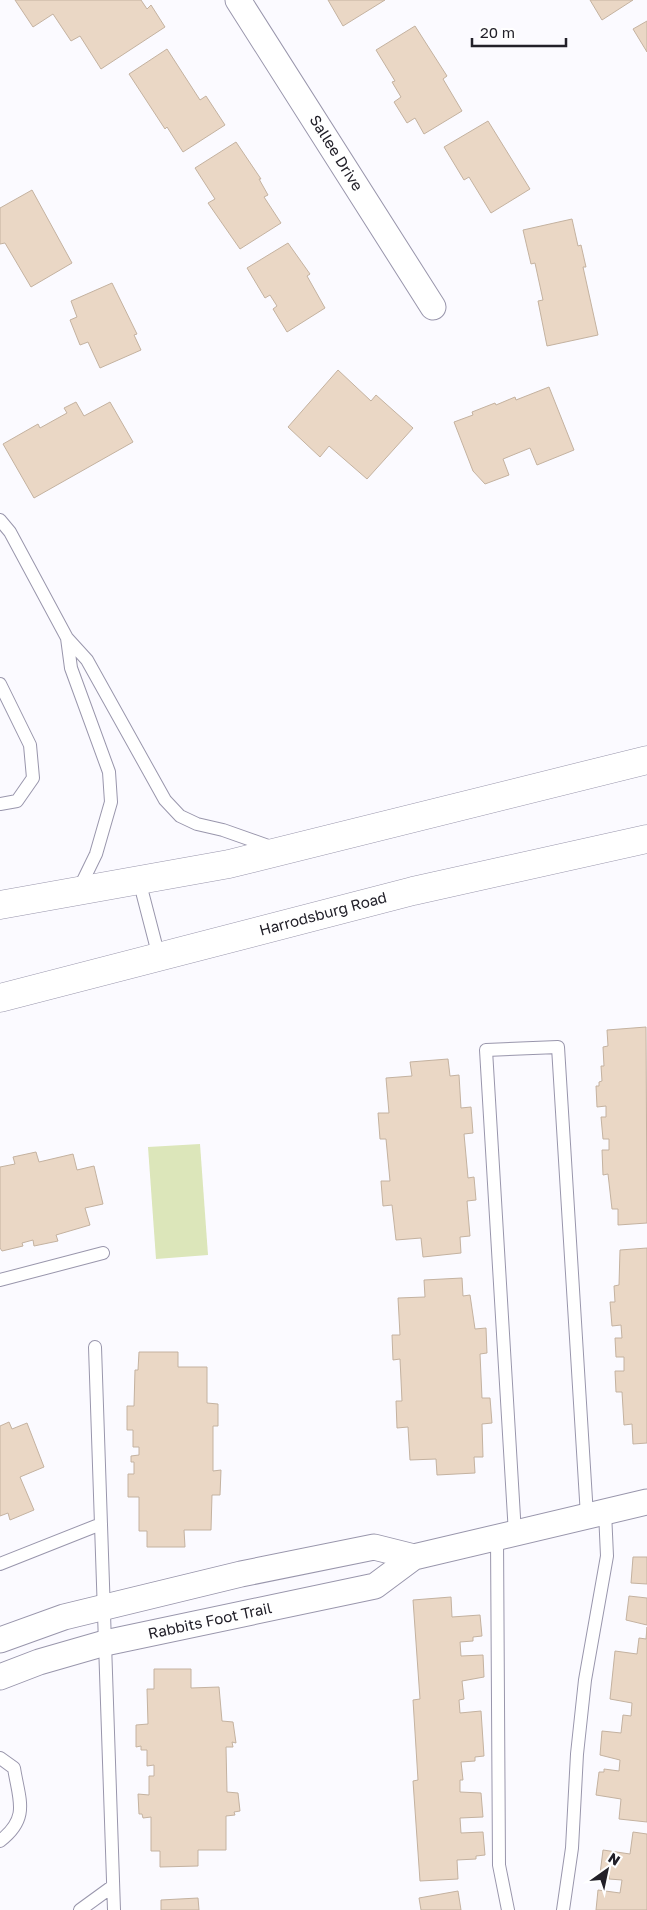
<svg xmlns="http://www.w3.org/2000/svg" width="647" height="1910" font-family="'Golos Text',sans-serif">
  <style>
    .green { fill: #dce6ba }
    .building { fill: #ead7c5; stroke: #c4b2a0 }
    .lines { fill: none; stroke-linecap: round; stroke-linejoin: round }
    .lane-casing { stroke: #9996ac; stroke-width: 14 }
    .street-casing { stroke: #9996ac; stroke-width: 27 }
    .primary-casing { stroke: #9996ac; stroke-width: 29 }
    .lane { stroke: #fff; stroke-width: 12 }
    .street { stroke: #fff; stroke-width: 25 }
    .primary { stroke: #fff; stroke-width: 28 }
    .labels { text-anchor: middle; stroke-width: 4; stroke-linejoin: round; paint-order: stroke }
    .street-label { font-size: 15px; fill: #222029; stroke: #fff }
  </style>
  <rect width="100%" height="100%" fill="#fbfaff"/>
  <path class="green" d="M200,1144L208,1255L156,1259L148,1147Z"/>
  <path class="building" d="M15,0H141L147,9L151,5L165,27L101,69L80,36L71,41L53,14L33,27Z
    M328,0H385L343,26Z
    M590,0H633L602,20Z
    M647,21V52L633,29Z
    M415,26L447,76L443,79L462,111L424,134L415,118L407,123L394,102L401,97L392,82L395,81L376,50Z
    M167,49L200,100L206,96L225,125L183,152L167,127L165,129L129,74Z
    M488,121L530,189L491,213L469,177L464,180L444,147Z
    M236,142L261,179H259L268,195L264,197L281,223L240,249L208,203L215,199L195,168Z
    M32,190L72,263L31,287L5,243L0,244V208Z
    M572,219L578,246L581,245L586,267H583L598,335L547,346L538,301L543,300L535,263L531,264L523,230Z
    M288,243L310,274L307,276L325,308L287,332L273,309L277,306L270,295L265,298L247,268Z
    M112,283L137,334L134,335L141,350L100,368L88,342L80,345L70,320L77,317L71,301Z
    M338,370L371,401L376,395L413,428L367,479L329,446L320,457L288,427Z
    M549,387L574,450L537,465L530,448L503,459L509,475L485,484L473,471L454,422L473,415L472,412L495,403L496,405L515,397L516,400Z
    M76,402L84,416L110,402L133,442L34,498L3,444L38,424L40,428L67,413L64,408Z
    M646,1027L647,1223L618,1225V1209H612L608,1174L603,1175L602,1150H609V1139H603L601,1117H606V1106L597,1107L596,1086H599V1082L602,1081L601,1066H604L603,1047L608,1046L607,1030Z
    M448,1059L450,1076L459,1075L461,1108L471,1107L473,1133L464,1134L468,1178L474,1177L476,1200L467,1201L470,1236L460,1237L461,1253L423,1257L421,1238L396,1240L392,1205L383,1206L381,1181H390L386,1139H380L378,1113H389L386,1078L412,1076L410,1062Z
    M36,1152L39,1162L73,1154L77,1170L94,1166L103,1204L85,1208L90,1225L56,1235L58,1241L34,1246L33,1240L22,1243L23,1246L2,1251L0,1248V1167L15,1164L13,1157Z
    M647,1248V1443L633,1444L632,1424L624,1425L622,1392H616L615,1371H624V1357H616L615,1338H622L621,1325L612,1326L610,1302H615L614,1286L619,1285L620,1250Z
    M462,1278L463,1296L470,1295L475,1329L486,1328L487,1353L480,1354L482,1398H490L492,1423L482,1424L483,1457H474L475,1473L437,1475L436,1459L410,1460L408,1427L397,1428L396,1401H402L400,1359L393,1360L392,1335H400L398,1298L425,1297L424,1280Z
    M139,1352H178V1367H207V1403L218,1404V1426H213V1471L221,1470L220,1495H212L211,1530H184L185,1547H147V1531H139V1497H128V1474H134V1462H131V1456L139,1455V1447H133V1430H127V1406H134L135,1370H138Z
    M9,1422L12,1429L27,1423L44,1467L20,1477L34,1510L10,1520L8,1513L0,1516V1426Z
    M633,1557H647V1584L631,1583Z
    M629,1596L647,1598V1625L626,1620Z
    M451,1597L452,1617L480,1615L482,1636L473,1637V1641L460,1642L461,1656L483,1655L484,1677L462,1681L464,1699L459,1700L460,1713L481,1711L484,1756L475,1757V1761L461,1762L463,1780H460V1792L481,1793L483,1817L460,1818L461,1833L483,1832L485,1855L476,1856V1859L457,1860L458,1879L420,1881L413,1781L418,1780L413,1700L420,1699L413,1600Z
    M647,1627V1822L619,1819L621,1799L596,1795L599,1772H604V1769L619,1771L620,1760L600,1755L602,1731L621,1733L623,1715L631,1716L632,1703L610,1699L615,1651L637,1654L639,1638L646,1639Z
    M154,1669H191V1688L219,1687L222,1721L233,1722L236,1743L232,1742L233,1747H226L227,1792L238,1793L240,1811L234,1812L235,1815L226,1816V1850H198V1866L160,1867V1851H151V1817L143,1818L142,1814H139L138,1794L149,1795V1776H154V1765L147,1766V1750H141V1746L136,1747V1725L148,1724L147,1689H154Z
    M633,1832L647,1834V1910H596L598,1890L620,1893L622,1880L609,1879V1875L600,1874L603,1850L630,1854Z
    M458,1891L461,1910H421L419,1898Z
    M198,1898L199,1910H161V1900Z"/>
  <g class="lines">
    <defs>
      <path id="lane" d="M0,520L10,532L67,638
        M0,684L30,745L33,778L17,801L0,804
        M139,880L159,957
        M78,891L96,854L111,802L109,772L71,668L67,638L87,660L165,800L180,816L197,824L223,830L274,848
        M0,1280L103,1253
        M95,1347L114,1910
        M515,1534L486,1050L558,1047L587,1516
        M497,1538L499,1865L508,1910
        M0,1564L101,1524
        M0,1758L14,1768C19,1800 30,1818 0,1841
        M80,1910L113,1886
        M563,1910L572,1848L577,1754L585,1680L607,1556L605,1512"/>
      <path id="street" d="M238,0L433,307
        M414,1557L647,1502
        M0,1640L64,1617L241,1574L374,1547L414,1557L375,1586L105,1643L39,1662L0,1677"/>
      <path id="primary" d="M0,905L229,864L647,760
        M0,998L413,891L647,839"/>
    </defs>
    <use href="#lane" class="lane-casing"/>
    <use href="#street" class="street-casing"/>
    <use href="#primary" class="primary-casing"/>
    <use href="#lane" class="lane"/>
    <use href="#street" class="street"/>
    <use href="#primary" class="primary"/>
  </g>
  <g class="labels">
    <g class="street-label">
      <text transform="translate(336 153) rotate(58)" y="5">Sallee Drive</text>
      <text transform="translate(323 914) rotate(-15)" y="5">Harrodsburg Road</text>
      <text transform="translate(210 1621) rotate(-12)" y="5">Rabbits Foot Trail</text>
    </g>
  </g>
  <g transform="translate(607 1870) rotate(33)" stroke="#ffffff" stroke-width="4" paint-order="stroke">
  <path d="M0-4L9 19L0 12L-9 19Z" fill="#222029"/>
  <text y="-8" font-size="14" font-weight="bold" text-anchor="middle" fill="#222029">N</text>
  </g>
  <path d="M472 38v8h94v-8" fill="none" stroke="#222029" stroke-width="2.5"/>
  <text x="480" y="38" font-size="15" fill="#222029" stroke="#ffffff" stroke-width="4" paint-order="stroke">20 m</text>
</svg>
